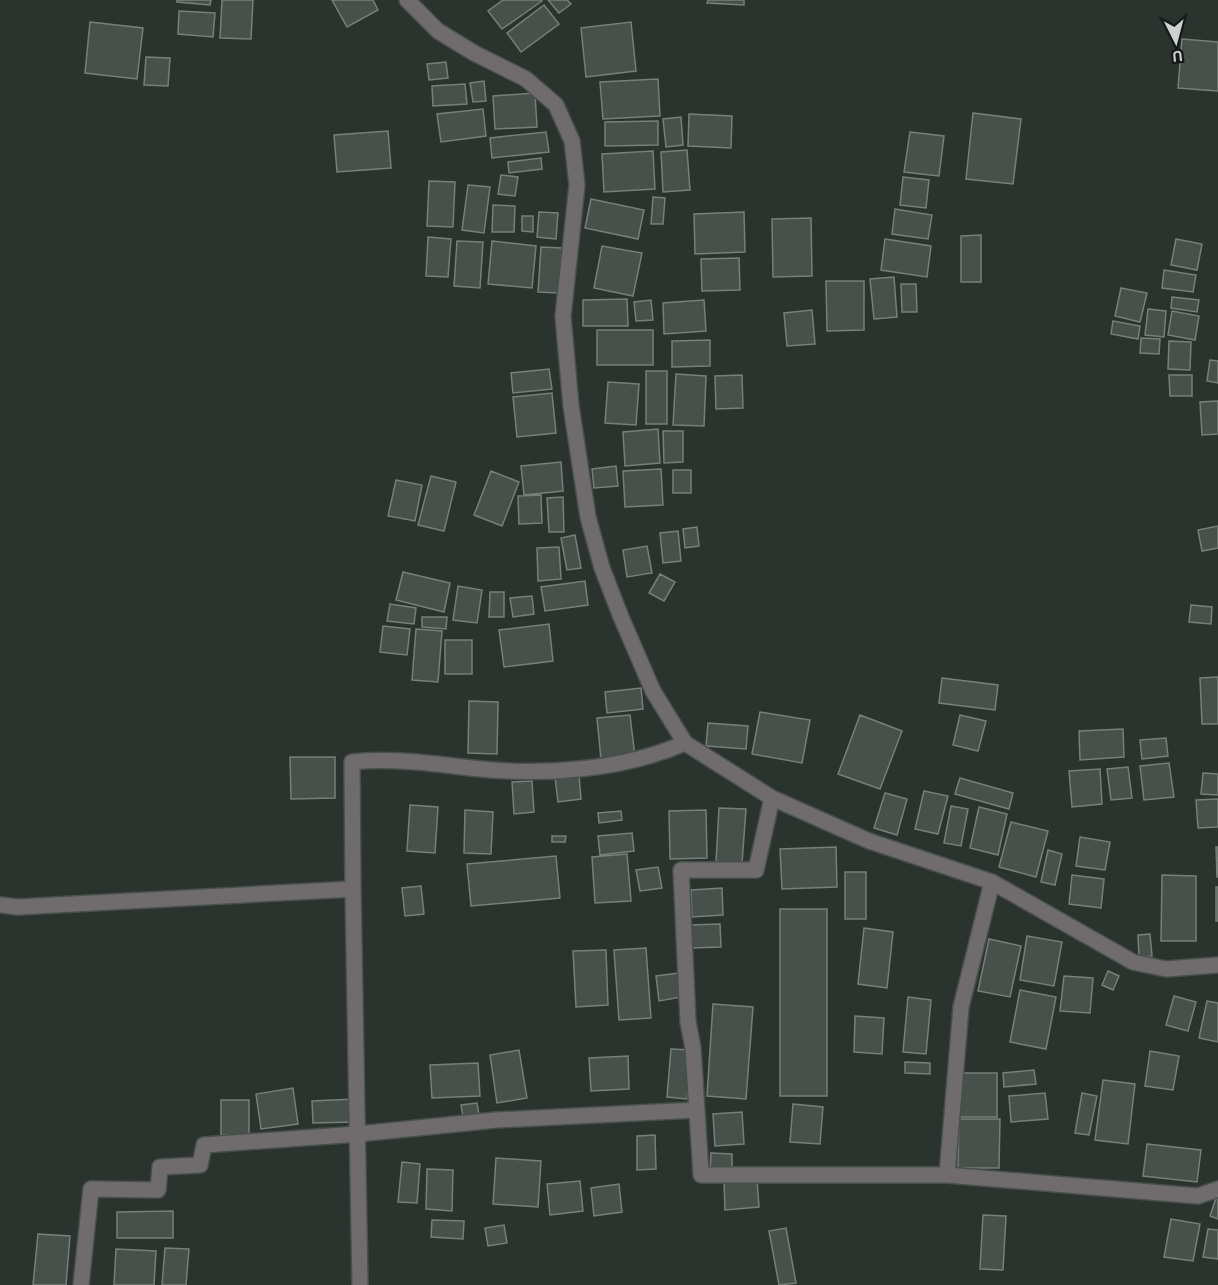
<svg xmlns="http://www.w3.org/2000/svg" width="1218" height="1285" font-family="'Alegreya Sans',sans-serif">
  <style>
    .building { fill: #48504b; stroke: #777f7a; stroke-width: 1.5 }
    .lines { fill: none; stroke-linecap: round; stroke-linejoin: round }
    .minor-casing { stroke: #48504b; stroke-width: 18 }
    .minor { stroke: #706c6e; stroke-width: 15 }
  </style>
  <rect width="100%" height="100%" fill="#2b332e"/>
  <path class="building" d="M177,0H211L210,5L177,2Z
    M222,0H253L251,39L220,38Z
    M332,0H373L378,10L347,27Z
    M503,0H541L542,1L502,29L488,11Z
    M548,0H567L571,4L559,13Z
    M708,0H744V5L707,3Z
    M544,5L559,24L521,52L507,33Z
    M179,11L215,13L213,37L178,34Z
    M90,22L143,28L137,79L85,73Z
    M631,22L636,71L586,77L581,28Z
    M1182,39L1218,42V91L1178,88Z
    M146,57L170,58L168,86L144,85Z
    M446,62L448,78L429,80L427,64Z
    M658,79L660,116L603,119L600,82Z
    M484,81L486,101L473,102L470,83Z
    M465,84L467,104L433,106L432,86Z
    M535,93L537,127L495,129L493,96Z
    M483,109L486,136L441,142L437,114Z
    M973,113L1021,119L1013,184L966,179Z
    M689,114L732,116L731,148L688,146Z
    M681,117L683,145L666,147L663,119Z
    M658,121V145L605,146V122Z
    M388,131L391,168L337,172L334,135Z
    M546,132L549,152L492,158L490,138Z
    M910,132L944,136L939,176L904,172Z
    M687,150L690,190L663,192L661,152Z
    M653,151L655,189L604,192L602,154Z
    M541,158L542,169L509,173L508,162Z
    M501,175L518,177L515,196L498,194Z
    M903,177L929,180L926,208L900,205Z
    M429,181L455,182L453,227L427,226Z
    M468,185L490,187L484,233L462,230Z
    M653,197L665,198L663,224H651Z
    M591,199L644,210L638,239L585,228Z
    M493,205L515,206L514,232H492Z
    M895,209L932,215L928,239L892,234Z
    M539,212L558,213L556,239L537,237Z
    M744,212L745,252L695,254L694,214Z
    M522,216H533V232L522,231Z
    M811,218L812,276L773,277L772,219Z
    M981,235V282H961V236Z
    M428,237L451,239L448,277L426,276Z
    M885,239L931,246L927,277L881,270Z
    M1176,239L1202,244L1197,270L1171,265Z
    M457,241L483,242L480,288L454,286Z
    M492,241L536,246L532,288L488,284Z
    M602,246L642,253L633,296L594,288Z
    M541,247L562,248L558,293L538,292Z
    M739,258L740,290L702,291L701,259Z
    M1164,270L1196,275L1193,292L1162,288Z
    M894,277L897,317L874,319L870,279Z
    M826,281H864V330L827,331Z
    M901,284H916L917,312H902Z
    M1121,288L1147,293L1140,322L1115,316Z
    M1172,297L1199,300L1197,312L1171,308Z
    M627,299L628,326H583V300Z
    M651,300L653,320L636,321L634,302Z
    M704,300L706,331L664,334L663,303Z
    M1148,309L1166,311L1164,337L1145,335Z
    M812,310L815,344L787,346L784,313Z
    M1172,311L1199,316L1195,340L1168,335Z
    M1113,321L1140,326L1138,339L1111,334Z
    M597,330H653V365H597Z
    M1141,338L1160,339L1159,354L1140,353Z
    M710,340V366L672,367V341Z
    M1169,341L1191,342L1190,370L1168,369Z
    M1210,360L1218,361V383L1207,381Z
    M549,369L552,389L513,393L511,373Z
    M646,371H667V424H646Z
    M676,374L706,376L704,426L673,425Z
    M742,375L743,408L716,409L715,376Z
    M1169,375H1192V396H1170Z
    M608,382L639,384L636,425L605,423Z
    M552,393L556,433L517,437L513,397Z
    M1218,401V434L1202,435L1200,402Z
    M658,429L660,463L625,466L623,432Z
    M663,431H683V462L664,463Z
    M561,462L563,491L524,495L521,466Z
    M616,466L618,486L594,488L592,469Z
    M661,469L663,505L625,507L623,471Z
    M673,470H691V493H673Z
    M491,471L519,482L502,526L474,515Z
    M431,476L456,482L444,531L418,525Z
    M396,480L422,485L415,521L388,516Z
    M541,495L542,523L519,524L518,496Z
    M563,497L564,532H549L547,498Z
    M1218,526V548L1202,551L1198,530Z
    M697,527L699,546L685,548L683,529Z
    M678,531L681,561L663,563L660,533Z
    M575,535L581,568L567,570L561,538Z
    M647,546L652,573L627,577L623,550Z
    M559,547L561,579L538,581L537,548Z
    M403,572L450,583L444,612L396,600Z
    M660,574L675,582L664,601L649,593Z
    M585,581L588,605L545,611L541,587Z
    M458,586L482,590L477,623L453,620Z
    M490,592H504V617H489Z
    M532,596L534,614L513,617L510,598Z
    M390,604L416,608L414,624L387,621Z
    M1191,605L1212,607L1211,624L1189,622Z
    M422,617H447L446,629L422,627Z
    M549,624L553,661L504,667L499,630Z
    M383,626L410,629L407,655L380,652Z
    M416,629L442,631L438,682L412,680Z
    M445,640H472V674H445Z
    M1218,677V724H1202L1200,678Z
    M942,678L998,685L995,710L939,703Z
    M641,688L643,709L607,713L605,692Z
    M469,701L498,702L497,754L468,753Z
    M760,712L810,720L802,763L752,754Z
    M630,715L635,757L601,760L597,718Z
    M860,715L902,731L880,789L838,774Z
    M960,715L986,721L978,751L953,745Z
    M708,723L748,726L746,749L706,746Z
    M1123,729L1124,757L1080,760L1079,731Z
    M1166,738L1168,756L1142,759L1140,740Z
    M290,757H335V798L291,799Z
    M1169,763L1174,797L1144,800L1140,766Z
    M1128,767L1132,798L1111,800L1107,769Z
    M1100,769L1102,804L1072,807L1069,771Z
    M1203,773L1218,774V795L1201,794Z
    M579,775L581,799L558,802L555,777Z
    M960,778L1013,793L1009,809L955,794Z
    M532,781L534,812L514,814L512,782Z
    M924,791L948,796L938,834L915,829Z
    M885,793L907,799L897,835L874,828Z
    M1218,799V827L1198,828L1196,800Z
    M410,805L438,807L435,853L407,851Z
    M951,806L968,809L961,846L944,843Z
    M979,807L1007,814L998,855L970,848Z
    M719,808L746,809L742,863L716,862Z
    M465,810L493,812L491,854L464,853Z
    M706,810L707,858L670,859L669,811Z
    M621,811L622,820L599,823L598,813Z
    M1011,822L1048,831L1036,877L999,867Z
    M632,833L634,851L600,855L598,836Z
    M552,836H566L565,842H552Z
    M1080,837L1110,842L1105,870L1076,866Z
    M836,847L837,887L782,889L780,849Z
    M1216,847H1218V877H1217Z
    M1048,850L1062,854L1055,885L1041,882Z
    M627,854L631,901L595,903L592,857Z
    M556,856L560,898L471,906L467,864Z
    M658,867L662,888L640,891L636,870Z
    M845,872H866V919H845Z
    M1072,875L1104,879L1101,908L1069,904Z
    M1162,875L1196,876V941H1161Z
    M421,886L424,914L405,916L402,888Z
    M1216,887H1218V921H1216Z
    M722,888L723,915L692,917L691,890Z
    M780,909H827V1096H780Z
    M720,924L721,947L690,948L689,925Z
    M864,928L893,932L887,988L858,984Z
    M1150,934L1152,956L1139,957L1138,935Z
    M1027,936L1062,942L1054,986L1020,980Z
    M989,939L1021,946L1010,997L978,991Z
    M646,948L651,1018L619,1020L614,950Z
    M606,950L608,1005L576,1007L573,951Z
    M1108,971L1119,976L1113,990L1102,985Z
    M678,973L682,997L659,1001L656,976Z
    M1064,976L1093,978L1090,1013L1060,1011Z
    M1020,990L1056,997L1046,1049L1010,1042Z
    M1174,996L1196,1002L1188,1031L1166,1025Z
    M908,997L931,1000L926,1054L903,1052Z
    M1207,1001L1218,1003V1042L1199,1038Z
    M713,1004L753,1007L746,1099L707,1096Z
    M855,1016L884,1018L882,1054L854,1052Z
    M671,1049L691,1050L687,1099L667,1097Z
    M519,1050L527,1098L497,1103L490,1055Z
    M1150,1051L1179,1056L1173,1090L1145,1086Z
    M628,1056L629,1089L591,1091L589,1058Z
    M905,1062L930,1063V1074L905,1073Z
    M478,1063L480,1096L432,1098L430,1065Z
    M1034,1070L1036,1084L1004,1087L1003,1073Z
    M958,1073H997V1117H958Z
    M1103,1080L1135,1084L1128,1144L1095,1140Z
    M293,1088L298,1124L261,1129L256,1094Z
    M1045,1093L1048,1119L1011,1122L1009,1096Z
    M1082,1093L1097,1096L1089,1135L1075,1133Z
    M355,1099V1122L313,1123L312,1101Z
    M221,1100H249V1135H221Z
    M477,1103L479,1115L463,1117L461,1105Z
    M793,1104L823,1107L820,1144L790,1142Z
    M742,1112L744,1144L715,1146L713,1114Z
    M959,1119H1000L999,1168H958Z
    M655,1135L656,1169L637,1170V1136Z
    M1147,1144L1201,1150L1197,1182L1143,1176Z
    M711,1153L732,1154V1171H710Z
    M496,1158L541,1161L538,1207L493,1204Z
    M402,1162L420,1164L417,1203L398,1202Z
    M427,1169L453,1170L452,1211L426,1209Z
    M757,1179L759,1207L725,1210L724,1182Z
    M580,1181L583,1211L550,1215L547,1184Z
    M619,1184L622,1212L594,1216L591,1188Z
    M1216,1198H1218V1219L1210,1216Z
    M173,1211V1238H117V1212Z
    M983,1215L1006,1216L1003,1270L980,1269Z
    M1171,1219L1200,1224L1193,1261L1164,1257Z
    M432,1220L464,1221L463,1239L431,1237Z
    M504,1225L507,1243L488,1246L485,1228Z
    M786,1228L796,1283L779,1285L769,1231Z
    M1208,1229L1218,1230V1259L1203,1257Z
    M38,1234L70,1236L66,1285H33Z
    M165,1248L189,1249L186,1285H162Z
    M116,1249L156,1251L154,1285H114Z"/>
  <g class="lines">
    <defs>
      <path id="minor" d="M407,0L438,31L474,53L526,79L556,105L572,141L577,185L563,316L571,406L588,517L602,568L621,617L653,691L685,743L772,798L869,841L992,882L1133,962L1166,969L1218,965
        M772,798L756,870H681L688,1022L693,1048L701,1175H947L1198,1196L1218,1189
        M353,889L360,1285
        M0,905L18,907L353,889L352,762C393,758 430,763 471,768C539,776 621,771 685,743
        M947,1175L961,1007L992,882
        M81,1285L91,1189L158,1190L160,1167L200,1165L204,1145L358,1134L496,1120L696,1110"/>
    </defs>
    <use href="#minor" class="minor-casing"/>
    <use href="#minor" class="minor"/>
  </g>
  <g transform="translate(1176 42) rotate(174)" stroke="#161917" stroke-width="4.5" paint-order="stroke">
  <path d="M0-4.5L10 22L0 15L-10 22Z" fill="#ced2cf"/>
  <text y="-9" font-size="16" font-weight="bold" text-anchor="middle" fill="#ced2cf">U</text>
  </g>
</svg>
